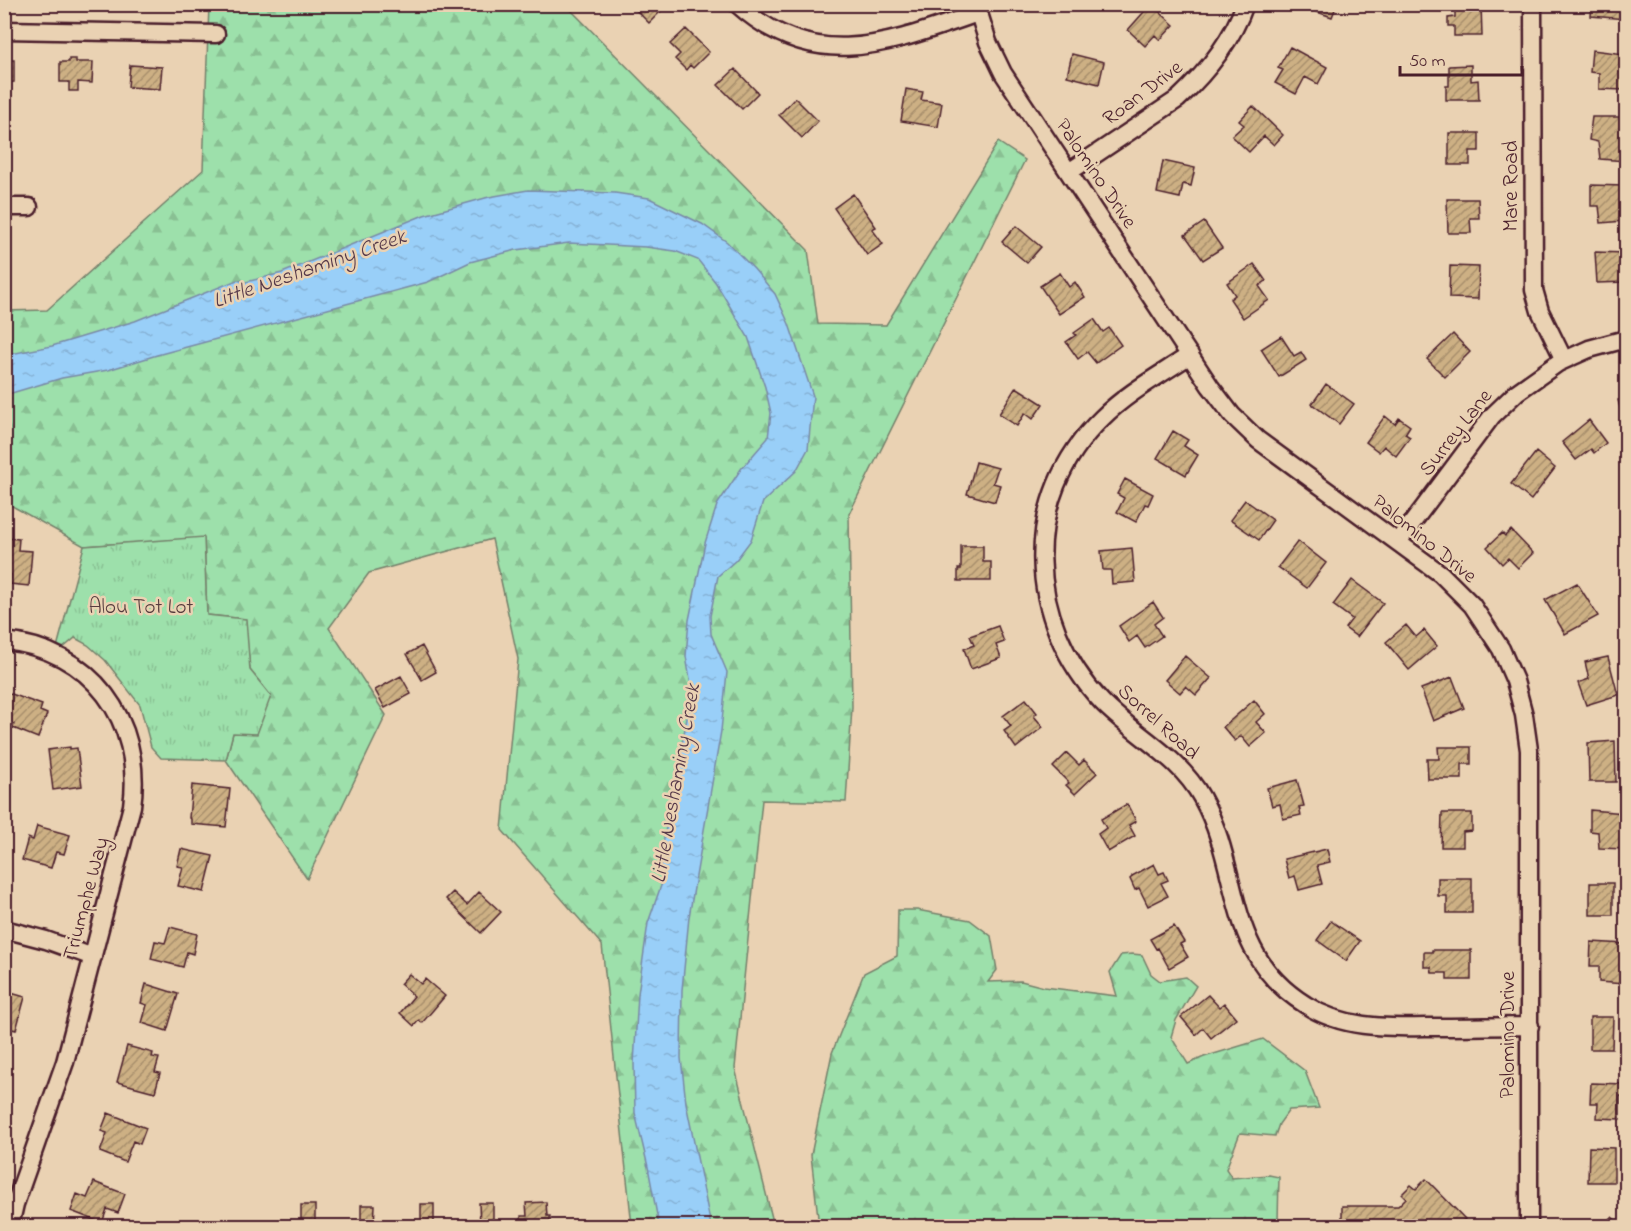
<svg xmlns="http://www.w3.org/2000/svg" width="1631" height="1231" font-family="'Indie Flower',sans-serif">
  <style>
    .forest { fill: url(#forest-firs); stroke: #74806b; stroke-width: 1.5 }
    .park { fill: url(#park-tufts); stroke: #74806b; stroke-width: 1.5 }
    .water { fill: url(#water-ripples); stroke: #7989a6; stroke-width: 1.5 }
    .building { fill: url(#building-hatch); stroke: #4a1f2b; stroke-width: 1.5 }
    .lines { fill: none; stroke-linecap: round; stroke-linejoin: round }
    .minor-casing { stroke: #4a1f2b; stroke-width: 21 }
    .minor { stroke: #ead2b3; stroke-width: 16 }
    .labels { text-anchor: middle; stroke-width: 5; stroke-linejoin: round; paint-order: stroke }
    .street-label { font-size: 21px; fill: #4a1f2b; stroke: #ead2b3 }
    .park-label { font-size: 21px; fill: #563c3e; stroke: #ead2b3 }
    .water-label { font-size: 22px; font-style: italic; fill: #56394a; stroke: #ead2b3 }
  </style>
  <defs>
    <pattern id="forest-firs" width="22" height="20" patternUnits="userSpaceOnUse" patternTransform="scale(1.5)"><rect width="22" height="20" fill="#9de0ab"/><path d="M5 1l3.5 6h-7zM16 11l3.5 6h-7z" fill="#89c093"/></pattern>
    <pattern id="park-tufts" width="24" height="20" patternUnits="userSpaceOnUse" patternTransform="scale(1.5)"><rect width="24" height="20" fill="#9de0ab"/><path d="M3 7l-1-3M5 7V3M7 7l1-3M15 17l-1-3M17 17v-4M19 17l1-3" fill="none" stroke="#89c093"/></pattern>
    <pattern id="water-ripples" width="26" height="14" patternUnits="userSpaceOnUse" patternTransform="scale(1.5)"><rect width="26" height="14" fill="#99cff8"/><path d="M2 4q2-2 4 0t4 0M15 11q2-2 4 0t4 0" fill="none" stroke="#85b1d5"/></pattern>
    <pattern id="building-hatch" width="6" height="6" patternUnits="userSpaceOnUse" patternTransform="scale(1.5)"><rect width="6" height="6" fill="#cdb084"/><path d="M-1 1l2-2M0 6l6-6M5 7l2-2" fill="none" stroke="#a88f6c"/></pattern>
  </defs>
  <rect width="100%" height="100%" fill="#ead2b3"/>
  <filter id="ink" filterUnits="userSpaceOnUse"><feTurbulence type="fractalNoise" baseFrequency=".0167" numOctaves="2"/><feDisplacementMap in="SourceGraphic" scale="12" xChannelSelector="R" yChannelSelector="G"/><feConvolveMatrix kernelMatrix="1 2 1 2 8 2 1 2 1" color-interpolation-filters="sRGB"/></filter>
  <g filter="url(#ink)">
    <path class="forest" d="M209,5H566L808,250L818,324L886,325L998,142L1025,160L849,514L852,707L846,802L762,800L735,1068L774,1226H632L602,945L502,830L518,659L492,539L369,573L329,628L386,715L307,879L226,760L233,733L271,696L250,670L245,619L207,615L204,538L84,546L5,502L4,311L47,310L203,170Z
      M898,910H917L970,920L991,936L997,970L988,982L1021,981L1044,987L1117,996L1110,972L1121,955L1132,954L1142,955L1151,974L1160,981L1186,977L1196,986L1176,1020L1171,1037L1188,1064L1204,1057L1263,1039L1305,1071L1319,1108L1289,1110L1279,1124L1275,1136L1240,1133L1226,1169L1232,1178L1269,1175L1279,1177L1278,1221L1276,1226L1241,1223L1215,1226H819L811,1155L832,1053L864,973L897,956Z"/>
    <path class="park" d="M204,537L207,615L246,619L250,670L271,696L257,734L233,733L226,760L161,758L151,747L140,705L105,660L88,645L75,638L55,655L84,546Z"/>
    <path class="water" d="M528,190L615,193L649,198L702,224L727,242L754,269L775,294L789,324L813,396L808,449L796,471L763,502L751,540L736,560L718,576L710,616L711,634L727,672L721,731L689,917L682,990L681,1058L686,1103L711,1226H659L648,1167L635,1113L634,1064L638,994L648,923L664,877L660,859L692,692L686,656L689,620L705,543L717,505L741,469L768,438L771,413L765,387L748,337L716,283L698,260L675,251L646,247L569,243L516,250L470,262L428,282L157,355L108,370L62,378L5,395V355L52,346L135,321L237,280L246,282L282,273L424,215L489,197Z"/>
    <path class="building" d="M630,4H662L665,7L649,23Z
      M1151,4L1174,25L1160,40L1155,35L1145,46L1128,30Z
      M1312,4H1337L1332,17L1311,10Z
      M1455,4H1481L1482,36H1454V26H1448V18L1455,17Z
      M1592,4H1625L1626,19L1591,16Z
      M686,29L709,52L693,68L690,65L686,70L675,59L680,54L670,44Z
      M1290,47L1327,67L1318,84L1305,77L1296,94L1275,83L1283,70L1278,68Z
      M1592,50L1624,54V90L1599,89V73L1590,72Z
      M1072,54L1104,62L1099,84L1067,76Z
      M69,59H76V62H93L92,83L78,82V91H69V82H60V62H69Z
      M4,60H14V82L4,83Z
      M130,65L162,67L160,89L128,87Z
      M1471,65V81L1478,80L1479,100H1446V86H1449V66Z
      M735,69L758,93L742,109L718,85Z
      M906,89L923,92L921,100L942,103L938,127L901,121Z
      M795,98L818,121L802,138L779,115Z
      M1253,106L1283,135L1274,145L1264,136L1249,152L1232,136L1244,125L1239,121Z
      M1592,117H1624V131L1626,132V161L1600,159L1598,142L1589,140Z
      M1449,133H1479V151H1470V165H1449Z
      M1163,161L1195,168L1191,186L1183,184L1180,198L1157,193Z
      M1591,185L1623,186L1624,221L1601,223L1599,206H1591Z
      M853,194L876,227L872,229L883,244L867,255L834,208Z
      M1447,199H1478L1479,218H1470L1471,233H1448Z
      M1204,222L1222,248L1203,260L1185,235Z
      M1016,226L1041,247L1027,263L1002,242Z
      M1595,252L1626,253V282L1597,283Z
      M1254,264L1266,281L1259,286L1269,300L1243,318L1230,299L1235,295L1227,283Z
      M1450,266L1479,267L1478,299L1449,298Z
      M1060,273L1069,287L1075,282L1085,297L1059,314L1040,286Z
      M1094,319L1103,332L1109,328L1121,345L1096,363L1087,352L1078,359L1066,342L1076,335L1074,333Z
      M1453,334L1470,352L1445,377L1427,359Z
      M1281,336L1294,356L1301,352L1306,360L1279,377L1261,349Z
      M1326,384L1354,404L1339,424L1312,404Z
      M1016,387L1043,404L1033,419L1025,413L1017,426L999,414Z
      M1626,398V423H1624L1618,400Z
      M1385,416L1395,424L1399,418L1410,426L1405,434L1410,437L1396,456L1384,446L1379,452L1366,442Z
      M1589,420L1606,443L1594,453L1591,449L1576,460L1562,442Z
      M1173,431L1188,440L1184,446L1198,455L1186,475L1157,458Z
      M1536,452L1555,468L1531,500L1511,484Z
      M976,462L998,468L993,483L1000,485L995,502L967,494Z
      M1125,479L1153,494L1148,505L1145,504L1136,522L1117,512L1124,498L1117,494Z
      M1245,500L1273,520L1259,540L1230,520Z
      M1511,530L1533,553L1518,568L1508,558L1502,564L1487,547L1502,533L1505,536Z
      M4,538L19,539L18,550L32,551L29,586L10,584L11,575L4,574Z
      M1298,541L1326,563L1307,588L1278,567Z
      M961,546H983V562H991V581H958V569H961Z
      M1132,548L1135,582L1112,584L1111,570H1103L1101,551Z
      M1352,580L1383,603L1357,637L1345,628L1352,619L1333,605Z
      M1577,583L1598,616L1565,634L1545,600Z
      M1153,602L1163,617L1154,624L1162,636L1145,648L1137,636L1129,642L1119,626Z
      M1406,625L1416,637L1424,630L1437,646L1409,670L1386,642Z
      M998,626L1004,642L996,645L1001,658L971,669L964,649L974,645L970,636Z
      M422,646L436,672L422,680L407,654Z
      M1185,656L1211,678L1196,695L1186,686L1180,693L1165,680Z
      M1608,657L1618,695L1586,705L1578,683L1589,679L1585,662Z
      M401,676L411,694L385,708L375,690Z
      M1452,677L1464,708L1433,721L1421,689Z
      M6,692L42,705L40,711L47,714L38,738L13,728L14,724L4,720Z
      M1026,699L1037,713L1034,716L1043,727L1016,748L1004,731L1011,726L1003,716Z
      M1254,700L1265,714L1256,722L1266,733L1250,747L1241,736L1235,741L1223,727Z
      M1615,741L1616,782H1589L1588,743Z
      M70,747V749L77,748L82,786L53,790L48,750Z
      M1438,747H1471V764H1462V779H1428L1427,759H1439Z
      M1067,753L1079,765L1084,760L1097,773L1075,794L1066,785L1069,783L1053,767Z
      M1297,780L1304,806L1299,807L1301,815L1283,819L1280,804L1272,806L1267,788Z
      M192,785L230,789L226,827L191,824V819L189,818Z
      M1127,804L1136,821L1129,825L1135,836L1108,852L1098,834L1106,828L1101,819Z
      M1590,810L1625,813L1626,849L1599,848L1598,832L1590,831Z
      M1442,813H1472V831L1463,832V847H1441Z
      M37,826L70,835L64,854L56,852L51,868L22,860L28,838L33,840Z
      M181,849L213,856L204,892L178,886L183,867L177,866Z
      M1327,849L1330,862L1317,865L1322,884L1299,890L1295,876L1289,878L1284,859Z
      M1154,864L1159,874L1164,872L1168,880L1161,883L1168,896L1148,906L1139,888L1135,890L1130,879L1132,877V876Z
      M1438,878H1472V913H1447V896H1438Z
      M1590,883H1613V915H1590Z
      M453,892L467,905L479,892L501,912L481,933L446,899Z
      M1331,921L1360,941L1346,961L1317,940Z
      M1174,926L1184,942L1180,944L1188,957L1169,968L1158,948L1156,949L1150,939Z
      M170,927L197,934L193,954L187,952L183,967L151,959L155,941L165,943Z
      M1591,942L1626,944L1624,984L1599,982V966H1590Z
      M1432,950H1471V980H1447V973H1432L1431,967H1424V952H1432Z
      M409,974L421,984L425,979L445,996L422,1023L419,1020L414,1026L400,1013L414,996L400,984Z
      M146,984L178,994L167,1031L142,1023L147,1005L141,1003Z
      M4,991L25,997L16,1030L4,1027Z
      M1208,995L1219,1007L1224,1003L1236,1018L1211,1038L1203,1028L1196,1035L1181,1017Z
      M1590,1017H1613L1612,1049H1590Z
      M127,1046L153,1053L152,1057L159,1058L155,1072L160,1073L155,1092L117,1082Z
      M1591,1083L1626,1084V1096H1620V1119L1597,1118L1598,1103H1590Z
      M108,1113L146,1128L140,1144L133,1141L125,1162L100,1152L107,1133L101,1131Z
      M1589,1147L1614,1148V1182H1588Z
      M1426,1179L1465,1219L1458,1226H1342V1206H1398L1406,1198L1402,1194L1411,1185L1416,1189Z
      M94,1182L125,1194L118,1213L107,1209L102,1223L71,1211L77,1194L87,1198Z
      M546,1202L547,1216H550V1226H521V1216H527L526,1203Z
      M479,1203H493V1226H466L480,1225Z
      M421,1204H434V1226H407H421Z
      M301,1205H315V1226H301Z
      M361,1205H375L374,1226H361Z
      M1612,1217L1621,1225L1626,1219V1226H1603Z"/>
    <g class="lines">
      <defs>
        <path id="minor" d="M737,4C816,75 890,43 978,13
          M976,4L988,42L1003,73L1210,386L1232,415L1258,440L1441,574L1472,605L1501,649L1515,681L1524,715L1529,750V1226
          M1533,4L1534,290L1540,311L1564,360
          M4,30L216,34
          M1069,172L1178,99C1206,73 1232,41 1245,4
          M4,207H29
          M1190,355C1160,375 1127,393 1102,418C1019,498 1026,621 1102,702C1135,736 1179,756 1202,798C1243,872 1223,954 1306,1005C1346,1031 1395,1027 1442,1027C1471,1027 1500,1026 1530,1026
          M1398,542L1492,416L1517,392L1558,363L1589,349L1626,339
          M4,641C91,649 144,721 132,806L65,1062L15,1204L10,1226
          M4,929L46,940L93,957"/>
      </defs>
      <use href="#minor" class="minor-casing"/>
      <use href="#minor" class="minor"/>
    </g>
  </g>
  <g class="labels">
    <g class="street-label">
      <text transform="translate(1142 92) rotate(-37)" y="7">Roan Drive</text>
      <text transform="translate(1097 173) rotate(56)" y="7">Palomino Drive</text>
      <text transform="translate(1510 186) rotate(-90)" y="7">Mare Road</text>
      <text transform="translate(1455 432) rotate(-52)" y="7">Surrey Lane</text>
      <text transform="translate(1425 538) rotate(39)" y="7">Palomino Drive</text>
      <text transform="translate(1159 721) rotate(42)" y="7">Sorrel Road</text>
      <text transform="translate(85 898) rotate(-75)" y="7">Triumphe Way</text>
      <text transform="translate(1507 1035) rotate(-90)" y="7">Palomino Drive</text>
    </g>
    <g class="park-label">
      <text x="141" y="613">Alou Tot Lot</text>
    </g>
    <g class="water-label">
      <text transform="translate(309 267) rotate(-19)" y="8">Little Neshaminy Creek</text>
      <text transform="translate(674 783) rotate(-80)" y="8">Little Neshaminy Creek</text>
    </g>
  </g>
  <rect width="1631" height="1231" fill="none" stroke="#ead2b3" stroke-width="24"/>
  <rect x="12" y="12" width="1607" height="1207" fill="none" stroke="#4a1f2b" stroke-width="2" filter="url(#ink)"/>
  <path d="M1400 66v9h122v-9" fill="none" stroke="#4a1f2b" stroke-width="3"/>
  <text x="1409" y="66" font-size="18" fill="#4a1f2b" stroke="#ead2b3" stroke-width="4.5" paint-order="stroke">50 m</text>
</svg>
